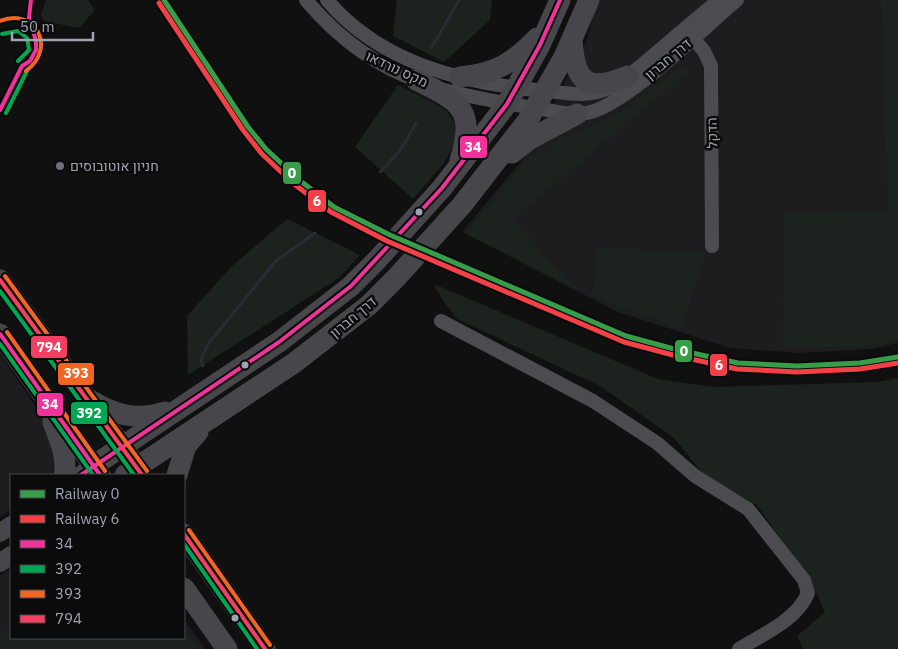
<svg xmlns="http://www.w3.org/2000/svg" width="898" height="649" font-family="'IBM Plex Sans',Heebo,sans-serif">
  <style>
    .built { fill: #1d1d1f }
    .green { fill: #1c221e }
    .lines { fill: none; stroke-linecap: round; stroke-linejoin: round }
    .stream { stroke: #282d35; stroke-width: 3 }
    .minor { stroke: #4b4b50; stroke-width: 14 }
    .major { stroke: #47474b; stroke-width: 18 }
    .highway { stroke: #47474b; stroke-width: 21 }
    .bus-1-casing { stroke: #0b0b0c; stroke-width: 8 }
    .bus-2-casing { stroke: #0b0b0c; stroke-width: 8 }
    .bus-3-casing { stroke: #0b0b0c; stroke-width: 8 }
    .bus-4-casing { stroke: #0b0b0c; stroke-width: 8 }
    .bus-1 { stroke: #ef339a; stroke-width: 4 }
    .bus-2 { stroke: #00a651; stroke-width: 4 }
    .bus-3 { stroke: #f26522; stroke-width: 4 }
    .bus-4 { stroke: #f24062; stroke-width: 4 }
    .rail-1-casing { stroke: #0b0b0c; stroke-width: 9 }
    .rail-2-casing { stroke: #0b0b0c; stroke-width: 9 }
    .rail-1 { stroke: #389d48; stroke-width: 5 }
    .rail-2 { stroke: #f34047; stroke-width: 5 }
    .poi-dot { fill: #6e7079; stroke: #0b0b0c; stroke-width: 2 }
    .bus-dot { fill: #a1a3b1; stroke: #0b0b0c; stroke-width: 2 }
    .labels { text-anchor: middle; stroke-width: 5; stroke-linejoin: round; paint-order: stroke }
    .street-label { font-size: 14px; fill: #a1a3b1; stroke: #0b0b0c }
    .poi-label { font-size: 14px; fill: #a1a3b1; stroke: #0b0b0c; text-anchor: start }
    .line-badge { stroke: #0b0b0c; stroke-width: 2 }
    .badge-label { font-size: 14px; text-anchor: middle; font-weight: bold; fill: #fff }
  </style>
  <rect width="100%" height="100%" fill="#101011"/>
  <path class="built" d="M598,0H898V343L872,349L799,353L730,348L618,312L462,232L527,154L586,42Z
    M0,354L46,422L56,459L52,475H11V509L0,517Z
    M11,568V638H184V619L205,649H0V576Z"/>
  <path class="green" d="M46,0H88L95,10L79,28L44,21L41,15Z
    M397,0H492L490,20L444,62L393,36Z
    M881,0H898V340L858,348L783,346L784,213L888,209Z
    M680,68L689,71L513,219L576,290L466,233L528,158L556,140L612,117Z
    M398,85C411,92 435,101 446,111C475,139 431,177 413,199L355,147Z
    M287,219L360,255L339,278L188,375L187,316L231,267Z
    M598,248L706,251L681,329L592,296Z
    M434,284L658,379L713,387L878,382L898,378V649H803L797,636L825,612L812,584L757,505L704,475L674,438L600,386L457,319L442,299Z
    M11,625V638H184V626L199,649H0V633Z"/>
  <g class="lines">
    <path class="stream" d="M432,47L459,0
      M380,172L400,151L416,123
      M203,366L201,360L208,344L276,261L315,233"/>
    <path class="minor" d="M306,0C338,38 376,67 424,83
      M327,0C381,64 465,84 546,91C567,93 588,98 609,88C626,80 640,66 655,54C676,36 697,18 719,0
      M687,31L704,51L711,66L712,246
      M444,90C476,98 508,104 541,109C556,111 572,116 586,113C623,108 705,27 737,0
      M441,321L593,401L657,443L695,476L748,509L804,580L808,593C797,620 763,634 739,649"/>
    <path class="major" d="M81,475L93,466
      M0,533L11,525
      M0,563L11,555"/>
    <path class="highway" d="M572,40C575,83 587,93 628,76
      M460,77C496,73 512,64 537,38
      M416,80C458,101 477,108 460,160
      M512,153L530,139L577,114
      M0,280L131,459
      M0,334L100,475
      M90,400C114,415 137,421 165,412
      M53,422C59,439 68,457 64,475
      M93,466L279,342L351,286L377,260L442,188L507,104L540,45L560,0
      M125,475L294,363L369,305L396,278L462,205L528,120L564,57L589,0
      M177,475L186,446L198,432
      M184,534L265,649
      M184,588L227,649"/>
    <defs>
      <path id="bus-1" d="M0,110L22,66L30,61L36,50V41L29,18L31,0
        M0,334L100,475
        M81,475L279,342L351,286L442,188L507,104L540,45L560,0"/>
      <path id="bus-2" d="M2,34L18,31L27,38L29,50L18,61
        M6,113L28,69
        M0,291L134,475
        M0,344L93,475
        M184,544L257,649"/>
      <path id="bus-3" d="M0,21C36,7 57,48 26,71
        M5,276L147,471
        M7,332L105,471
        M189,530L270,645"/>
      <path id="bus-4" d="M0,280L142,475
        M184,534L265,649"/>
    </defs>
    <use href="#bus-1" class="bus-1-casing"/>
    <use href="#bus-2" class="bus-2-casing"/>
    <use href="#bus-3" class="bus-3-casing"/>
    <use href="#bus-4" class="bus-4-casing"/>
    <use href="#bus-1" class="bus-1"/>
    <use href="#bus-2" class="bus-2"/>
    <use href="#bus-3" class="bus-3"/>
    <use href="#bus-4" class="bus-4"/>
    <defs>
      <path id="rail-1" d="M164,0L248,127L266,149L298,179L334,207L390,235L626,336L674,349L738,363L797,366L860,363L898,357"/>
      <path id="rail-2" d="M159,3L243,130L262,154L294,184L331,212L387,241L624,342L673,355L737,369L797,372L860,369L898,363"/>
    </defs>
    <use href="#rail-1" class="rail-1-casing"/>
    <use href="#rail-2" class="rail-2-casing"/>
    <use href="#rail-1" class="rail-1"/>
    <use href="#rail-2" class="rail-2"/>
  </g>
  <circle class="poi-dot" cx="60" cy="166" r="5"/>
  <g class="bus-dot">
    <circle cx="419" cy="212" r="4.5"/>
    <circle cx="245" cy="365" r="4.5"/>
    <circle cx="235" cy="618" r="4.5"/>
  </g>
  <g class="labels">
    <g class="street-label">
      <text transform="translate(668 59) rotate(-40)" y="5">דרך חברון</text>
      <text transform="translate(397 69) rotate(25)" y="5">מקס נורדאו</text>
      <text transform="translate(712 133) rotate(-91)" y="5">הדקל</text>
      <text transform="translate(353 317) rotate(-40)" y="5">דרך חברון</text>
    </g>
    <g class="poi-label">
      <text x="70" y="171">חניון אוטובוסים</text>
    </g>
  </g>
  <g class="line-badge">
    <rect x="459" y="135" width="29" height="24" rx="5" fill="#ef339a"/>
    <rect x="282" y="161" width="20" height="24" rx="5" fill="#389d48"/>
    <rect x="307" y="189" width="20" height="24" rx="5" fill="#f34047"/>
    <rect x="30" y="335" width="38" height="24" rx="5" fill="#f24062"/>
    <rect x="674" y="339" width="19" height="24" rx="5" fill="#389d48"/>
    <rect x="709" y="353" width="19" height="24" rx="5" fill="#f34047"/>
    <rect x="57" y="362" width="38" height="24" rx="5" fill="#f26522"/>
    <rect x="36" y="392" width="28" height="25" rx="5" fill="#ef339a"/>
    <rect x="70" y="401" width="38" height="24" rx="5" fill="#00a651"/>
  </g>
  <g class="badge-label">
    <text x="473" y="152">34</text>
    <text x="292" y="178">0</text>
    <text x="317" y="206">6</text>
    <text x="49" y="352">794</text>
    <text x="684" y="356">0</text>
    <text x="719" y="370">6</text>
    <text x="76" y="378">393</text>
    <text x="50" y="409">34</text>
    <text x="89" y="418">392</text>
  </g>
  <rect x="10" y="474" width="175" height="165" fill="#0b0b0c" stroke="#47484e"/>
  <rect x="20" y="490" width="25" height="8" fill="#389d48" stroke="#47484e"/>
  <text x="55" y="499" font-size="15" fill="#a1a3b1">Railway 0</text>
  <rect x="20" y="515" width="25" height="8" fill="#f34047" stroke="#47484e"/>
  <text x="55" y="524" font-size="15" fill="#a1a3b1">Railway 6</text>
  <rect x="20" y="540" width="25" height="8" fill="#ef339a" stroke="#47484e"/>
  <text x="55" y="549" font-size="15" fill="#a1a3b1">34</text>
  <rect x="20" y="565" width="25" height="8" fill="#00a651" stroke="#47484e"/>
  <text x="55" y="574" font-size="15" fill="#a1a3b1">392</text>
  <rect x="20" y="590" width="25" height="8" fill="#f26522" stroke="#47484e"/>
  <text x="55" y="599" font-size="15" fill="#a1a3b1">393</text>
  <rect x="20" y="615" width="25" height="8" fill="#f24062" stroke="#47484e"/>
  <text x="55" y="624" font-size="15" fill="#a1a3b1">794</text>
  <path d="M12 32v8h81v-8" fill="none" stroke="#a1a3b1" stroke-width="2.5"/>
  <text x="20" y="32" font-size="15" fill="#a1a3b1" stroke="#0b0b0c" stroke-width="4" paint-order="stroke">50 m</text>
</svg>
